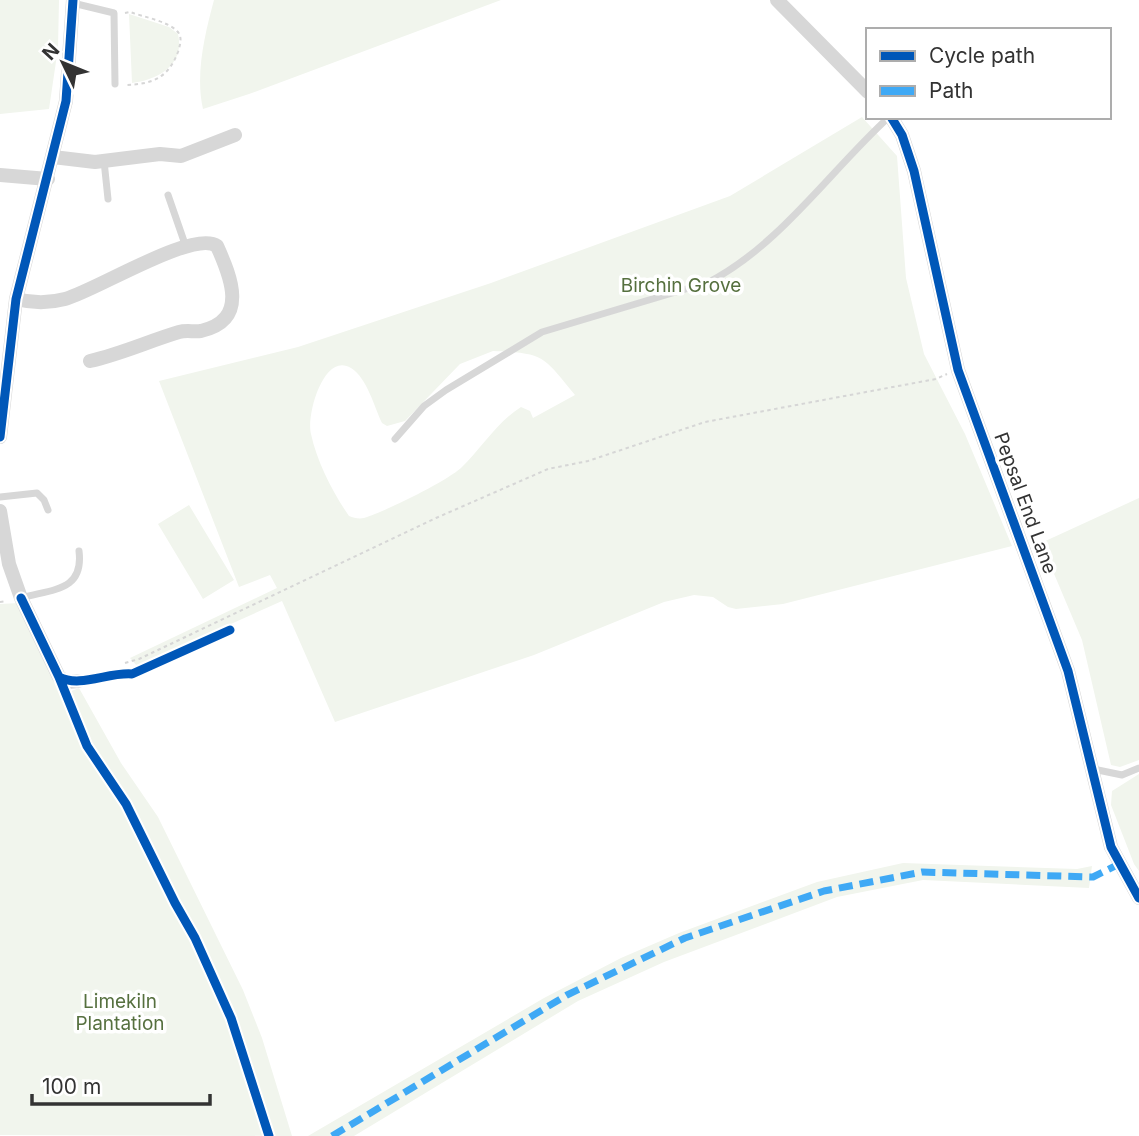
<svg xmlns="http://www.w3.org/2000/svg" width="1139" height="1136" font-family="Inter,sans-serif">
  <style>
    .green { fill: #f1f5ed; fill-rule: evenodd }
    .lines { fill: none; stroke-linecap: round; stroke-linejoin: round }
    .path { stroke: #d6d6d6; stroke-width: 2; stroke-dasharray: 3.5 3.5; stroke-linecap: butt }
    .service { stroke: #d7d7d7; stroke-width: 7 }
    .minor { stroke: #d7d7d7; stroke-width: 14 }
    .quiet { stroke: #3fa9f5; stroke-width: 7; stroke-dasharray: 14 7; stroke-linecap: butt }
    .cycleway-casing { stroke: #fff; stroke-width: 13 }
    .cycleway { stroke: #0057b8; stroke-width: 9 }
    .labels { text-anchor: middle; stroke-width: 7; stroke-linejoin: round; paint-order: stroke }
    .park-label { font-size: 19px; fill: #56703f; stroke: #fff }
    .street-label { font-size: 19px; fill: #333; stroke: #fff }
  </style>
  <rect width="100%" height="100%" fill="#fff"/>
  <path class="green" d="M0,0H59L58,48L49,109L0,114Z
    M214,0H501L249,94L203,109C195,75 205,33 214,0Z
    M129,14L169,27L178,34C185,65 158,80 132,83Z
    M862,117L897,156L906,278L924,354L965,434L1012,546L783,604L736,609L728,607L713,597L694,595L664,602L534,655L335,722L282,601L137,666L130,658L277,588L270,575L239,587L159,381L298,347L491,283L730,196ZM493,351C545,353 543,356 575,395L533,418L530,411L521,407C496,423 482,448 461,468C445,482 386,511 364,518C359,519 354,518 349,516C333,493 317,462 311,434C306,415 324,351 351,368C367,378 374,406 382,423L387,426L405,421L460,364Z
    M1139,498V760L1120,767L1111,765L1082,640L1041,543Z
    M189,505L234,580L203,599L158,524Z
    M19,603L61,695L79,688L121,763L158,817L243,990L262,1038L292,1136L0,1135V604Z
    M1139,774V871L1134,864L1111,805L1112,791Z
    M903,863L1077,869L1092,866L1089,888L923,880L837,897L664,962L578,1001L354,1136H308L544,998L621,958L679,933L817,882Z"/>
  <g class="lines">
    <path class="path" d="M125,13L130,12C144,17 167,21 177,31C183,37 180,45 178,52C168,78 153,84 126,85
      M0,602L6,601
      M125,663L139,659L436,518L548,469L588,461L705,422L936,379L947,374"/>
    <path class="service" d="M73,3L114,13L115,84
      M104,161L108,199
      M168,195L186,247
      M395,439L424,406L446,390L542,332L709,282C780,245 830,171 889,117
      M0,497L37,493L44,500L48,510
      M21,598C53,589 84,591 79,551
      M78,681L118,673L132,674L230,630
      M1093,769L1122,775L1139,768"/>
    <path class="minor" d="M777,0L868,92
      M891,117L902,135L914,171L958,370L1068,671L1111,847L1139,898
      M53,157L95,162L160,154L181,156L235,135
      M0,175L48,179
      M16,299C32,303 50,303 65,299C95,291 194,229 217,246C231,277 249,320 201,331C194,332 186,330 179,332C149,341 121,354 90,361
      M0,437L16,299L66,101L73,0
      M0,511L9,564L21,598L59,677L68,682L78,681"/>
    <path class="quiet" d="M332,1136L567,995L685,938L824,891L922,872L1093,877L1119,864"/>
    <defs>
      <path id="cycleway" d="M891,117L902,135L914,171L958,370L1068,671L1111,847L1139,898
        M0,437L16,299L66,101L73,0
        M21,598L59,677C80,688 108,672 132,674L230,630
        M59,677L87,746L126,804L175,903L195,938L231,1018L269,1136"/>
    </defs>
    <use href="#cycleway" class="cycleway-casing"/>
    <use href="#cycleway" class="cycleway"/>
  </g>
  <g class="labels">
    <g class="park-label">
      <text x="681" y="292">Birchin Grove</text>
      <text x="120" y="1008">Limekiln<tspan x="120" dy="22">Plantation</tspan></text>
    </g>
    <g class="street-label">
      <text transform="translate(1026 503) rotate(70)" y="7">Pepsal End Lane</text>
    </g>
  </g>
  <rect x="866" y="28" width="245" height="91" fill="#ffffff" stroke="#adadad" stroke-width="2"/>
  <rect x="880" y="51" width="35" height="10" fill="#0057b8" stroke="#adadad" stroke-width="2"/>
  <text x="929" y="63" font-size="21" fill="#333333">Cycle path</text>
  <rect x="880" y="86" width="35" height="10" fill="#3fa9f5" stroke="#adadad" stroke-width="2"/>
  <text x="929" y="98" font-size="21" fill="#333333">Path</text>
  <g transform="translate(63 63) rotate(313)" stroke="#ffffff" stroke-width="5" paint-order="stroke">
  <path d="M0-5L12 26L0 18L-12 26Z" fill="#333333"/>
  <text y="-10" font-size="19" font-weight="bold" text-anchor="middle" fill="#333333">N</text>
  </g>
  <path d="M32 1094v10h178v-10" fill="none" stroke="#333333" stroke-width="3.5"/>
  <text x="42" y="1094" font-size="21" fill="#333333" stroke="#ffffff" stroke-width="5" paint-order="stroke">100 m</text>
</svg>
